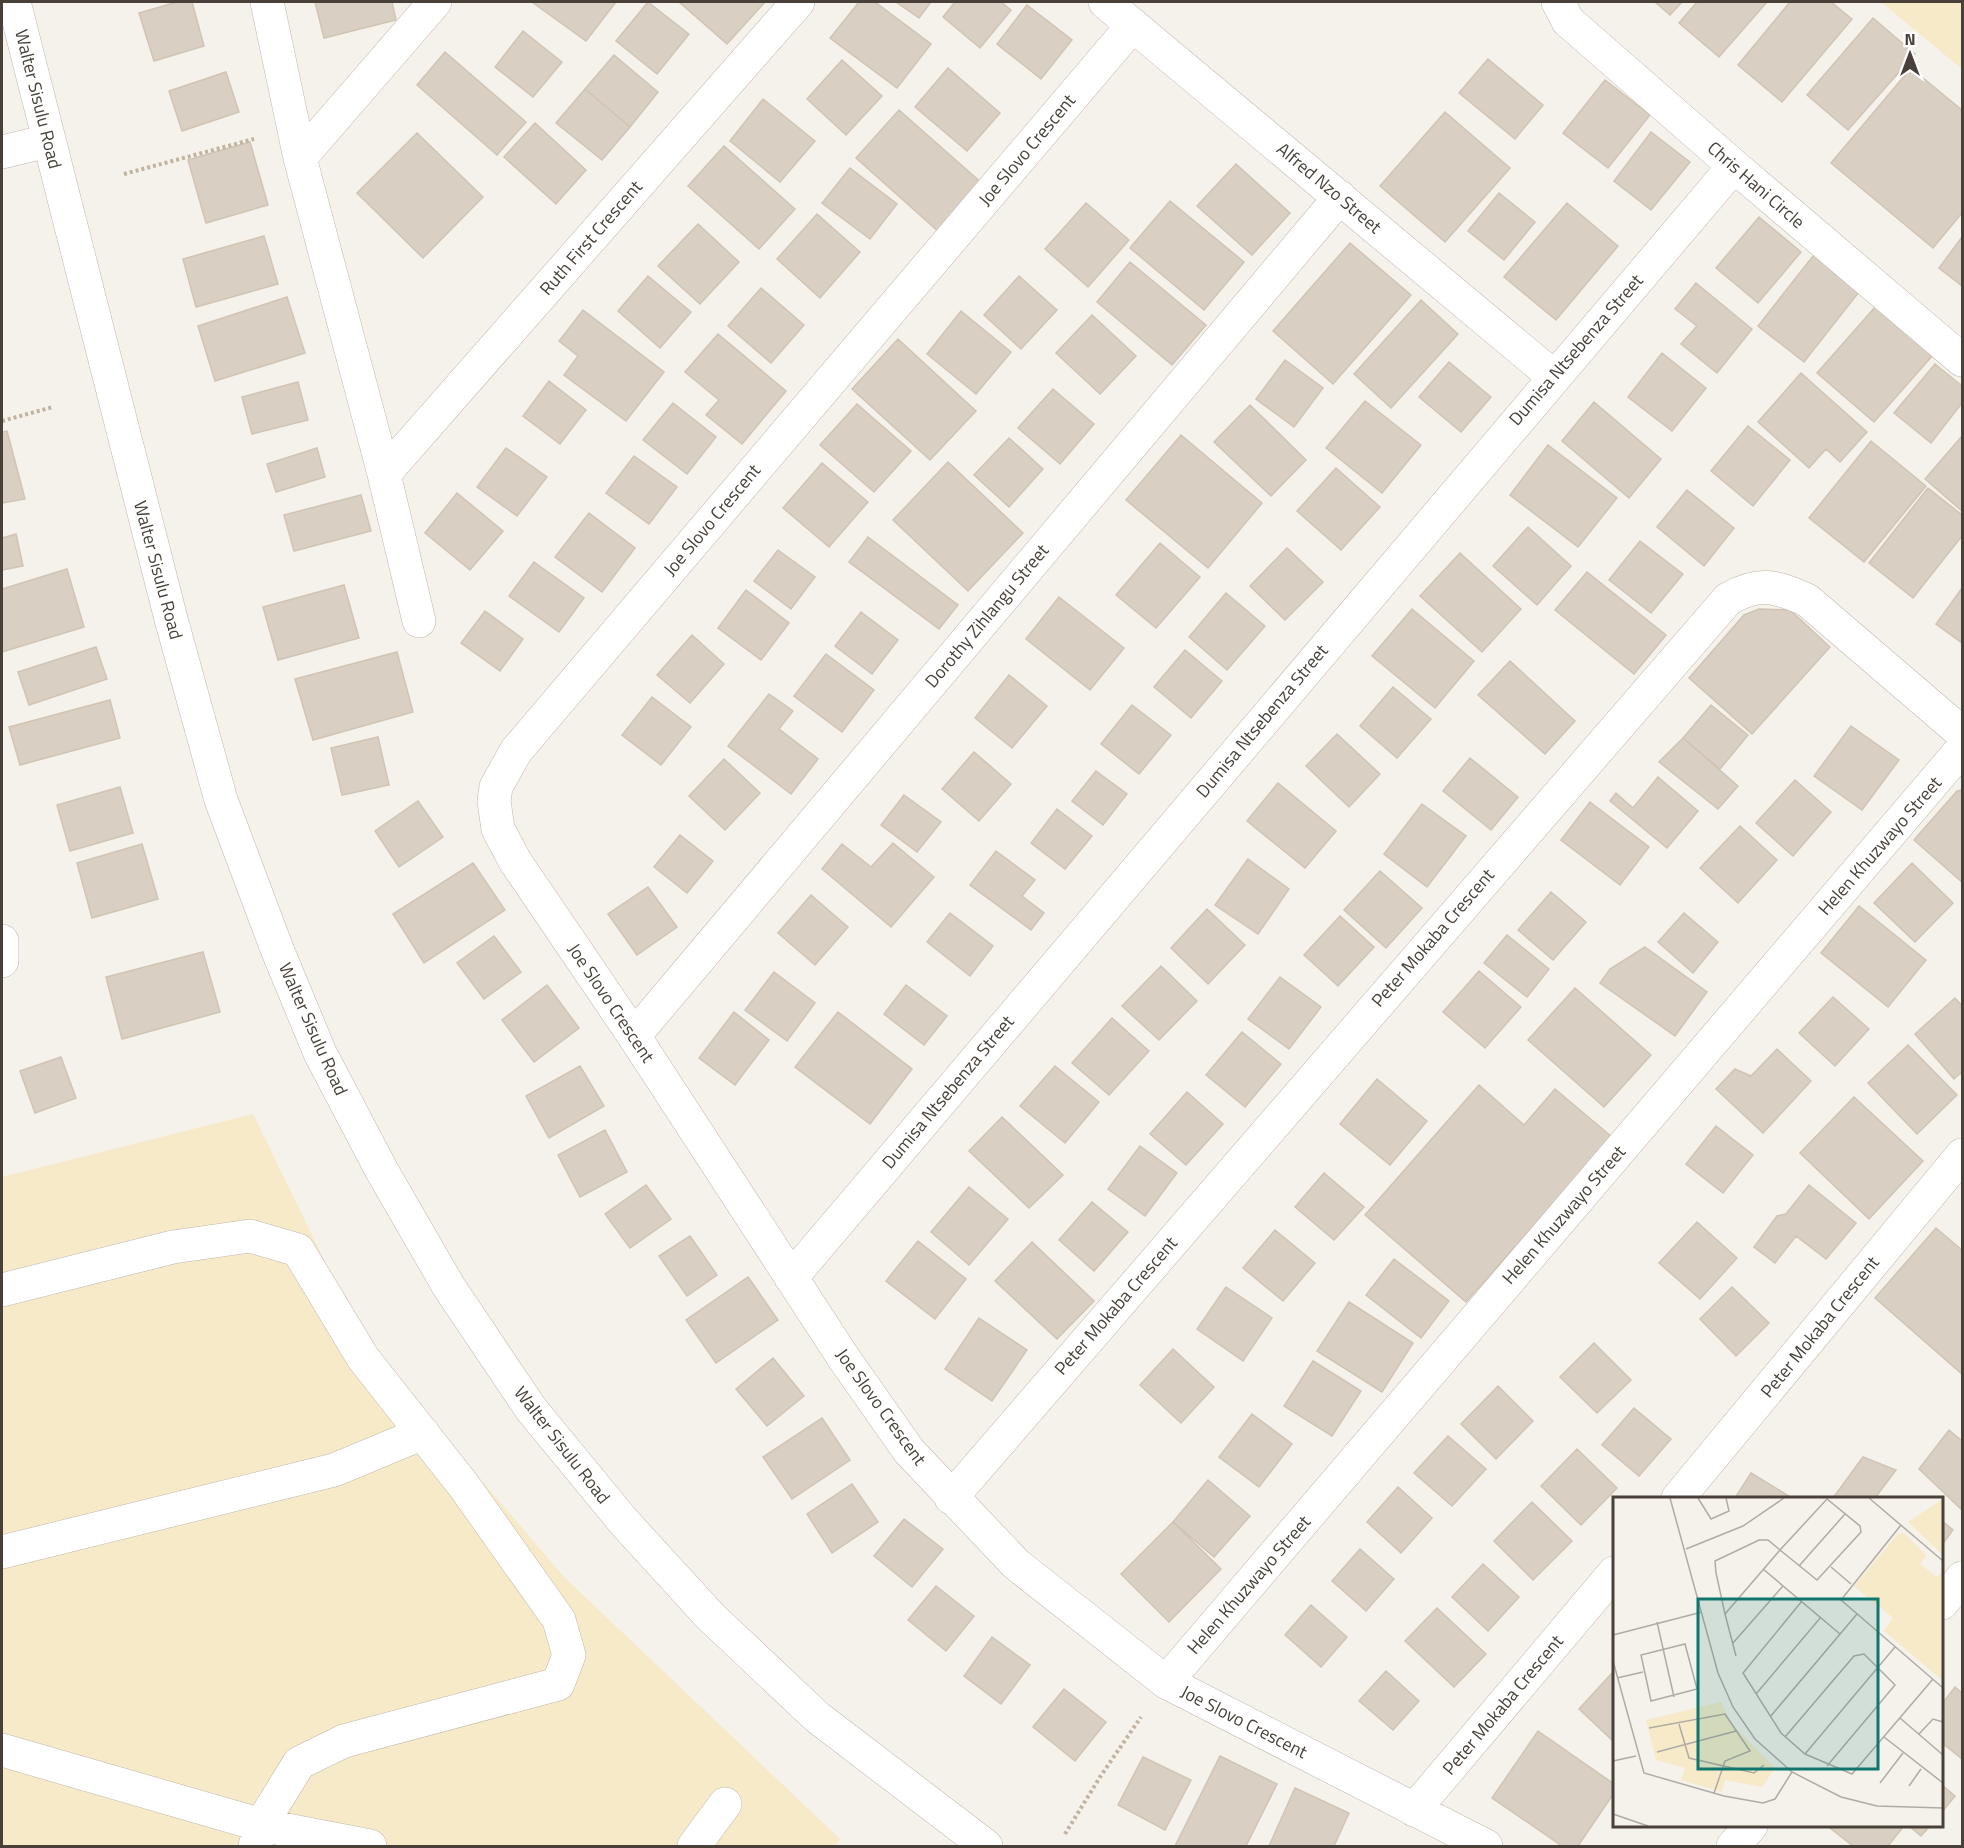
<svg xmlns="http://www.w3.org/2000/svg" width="1964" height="1848" font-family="'Titillium Web',sans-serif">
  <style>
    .sand { fill: #f6eac9 }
    .building { fill: #d9cfc3; stroke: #d0c4b4; stroke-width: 1.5 }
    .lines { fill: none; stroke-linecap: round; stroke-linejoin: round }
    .minor-casing { stroke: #c0b8ad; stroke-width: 34 }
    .path { stroke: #c1b39f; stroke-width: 4; stroke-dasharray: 3 3; stroke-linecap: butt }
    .minor { stroke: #fff; stroke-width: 33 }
    .labels { text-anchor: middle; stroke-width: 4.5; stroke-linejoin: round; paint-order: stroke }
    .street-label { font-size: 18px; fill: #494139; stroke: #fff }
    .inset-road { fill: none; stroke: #b0aba4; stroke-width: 1.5 }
    .view { fill: #0f766e; fill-opacity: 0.15; stroke: #0f766e; stroke-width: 3 }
    .inset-edge { fill: none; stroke: #494139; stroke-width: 3 }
  </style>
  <rect width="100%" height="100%" fill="#f5f1eb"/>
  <path class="sand" d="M1881,2H1962V69Z
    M253,1114L366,1346L565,1578L840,1839L835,1846H2V1177Z"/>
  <path class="building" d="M177,2H192L204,46L154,61L139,13Z
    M315,2H392L396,20L324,38Z
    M532,2H616L586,41Z
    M648,2L689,34L657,74L616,41Z
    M679,2H765L727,44Z
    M859,2H875L931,44L897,88L830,38Z
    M896,2H931L919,18Z
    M955,2H1001L1011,10L980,48L943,17Z
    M1655,2H1682L1670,15Z
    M1697,2H1767L1719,57L1679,23Z
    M1790,2H1831L1852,19L1782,102L1738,65Z
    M1027,5L1072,40L1041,79L997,44Z
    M1873,18L1915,54L1848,130L1807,95Z
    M523,31L562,62L533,97L495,67Z
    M445,52L526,122L497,155L417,85Z
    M614,55L658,92L630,127L585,89Z
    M1488,59L1543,105L1515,139L1459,93Z
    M842,60L882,96L846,135L807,99Z
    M948,68L1000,113L967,151L915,107Z
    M1911,68L1962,110V213L1933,248L1831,163Z
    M226,72L239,112L182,131L169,91Z
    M1605,80L1650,115L1608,168L1563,133Z
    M585,89L630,127L602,160L556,123Z
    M763,99L815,141L780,182L730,141Z
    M899,110L984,185L940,233L856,158Z
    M1445,112L1510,168L1445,242L1380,186Z
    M535,123L586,170L556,204L504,157Z
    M1651,132L1690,162L1651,210L1614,181Z
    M417,133L483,197L423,258L357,193Z
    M250,142L268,205L206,223L188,160Z
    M724,146L795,209L759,249L688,186Z
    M1236,164L1290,213L1252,255L1197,206Z
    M850,168L897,204L870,239L822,203Z
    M1499,193L1535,222L1504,260L1468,231Z
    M1170,201L1244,262L1204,310L1130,248Z
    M1086,203L1129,240L1088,287L1045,249Z
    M1567,203L1618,246L1556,320L1504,277Z
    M817,214L860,252L820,298L777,259Z
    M1759,217L1801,252L1758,303L1716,268Z
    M698,224L739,262L700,304L658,266Z
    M264,236L278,284L196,307L183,259Z
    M1962,237V286L1939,268Z
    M1350,243L1411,295L1333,384L1273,331Z
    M1817,251L1863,287L1804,362L1758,326Z
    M1130,262L1206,325L1172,365L1097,302Z
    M648,276L691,312L660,348L618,311Z
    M1019,276L1057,310L1021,349L984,315Z
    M1696,283L1752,329L1717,373L1681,344L1697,326L1675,309Z
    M761,288L804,325L771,363L728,326Z
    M287,297L305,353L215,381L198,326Z
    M1421,300L1458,334L1391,408L1354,374Z
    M1876,306L1933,355L1874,422L1817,373Z
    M583,310L664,372L626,421L564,375L578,356L559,341Z
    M961,311L1011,352L976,394L927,354Z
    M1092,315L1136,356L1100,394L1056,353Z
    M718,334L786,391L742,444L706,415L719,400L685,372Z
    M898,339L976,411L930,460L852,389Z
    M1662,353L1706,388L1672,431L1628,397Z
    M1285,360L1323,388L1294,427L1256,399Z
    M1449,362L1491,397L1461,432L1419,397Z
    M1935,364L1962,386V403L1931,443L1894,413Z
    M1801,373L1867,432L1840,462L1826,449L1809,468L1758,422Z
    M549,381L586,410L560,444L523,416Z
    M298,382L308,420L252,434L242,397Z
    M1053,389L1094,424L1060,464L1018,428Z
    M1365,401L1421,445L1382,493L1326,448Z
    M1594,402L1661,459L1629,498L1562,441Z
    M673,403L716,437L687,474L643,440Z
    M857,404L911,451L874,492L820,445Z
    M1250,405L1306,460L1271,496L1214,442Z
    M1748,426L1790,460L1753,506L1711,471Z
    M7,431L25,499L2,503V432Z
    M1181,435L1262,503L1208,568L1126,500Z
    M1962,436V511L1925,479Z
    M1009,438L1043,469L1009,507L974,475Z
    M1871,441L1926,486L1864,562L1809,518Z
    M1548,445L1617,498L1578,547L1510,495Z
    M317,448L325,477L276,492L267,464Z
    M506,448L547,477L517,516L477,487Z
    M634,456L677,487L649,524L606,493Z
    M948,462L1023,533L968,591L893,520Z
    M822,463L868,502L829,547L783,508Z
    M1336,468L1380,507L1341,550L1297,511Z
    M1928,488L1962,515V536L1913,598L1869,563Z
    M1687,490L1734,528L1704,566L1657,527Z
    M457,493L503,531L470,570L425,533Z
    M361,495L371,531L294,551L284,515Z
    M589,513L635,548L602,592L555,557Z
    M1528,527L1571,566L1537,605L1493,566Z
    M16,534L23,566L2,570V538Z
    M868,537L958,605L939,629L849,562Z
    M1640,541L1683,574L1651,613L1609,580Z
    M1160,543L1200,577L1156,628L1116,595Z
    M1287,548L1323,582L1285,620L1250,586Z
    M778,550L815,577L791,609L754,581Z
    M1460,553L1521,609L1482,652L1420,596Z
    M534,562L584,598L559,632L509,596Z
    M67,569L84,627L2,652V589Z
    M1587,572L1666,635L1634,674L1555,610Z
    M344,585L359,638L278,660L263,607Z
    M1962,588V643L1936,624Z
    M746,590L789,623L761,660L718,628Z
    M1226,593L1265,626L1227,670L1189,637Z
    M1059,597L1124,648L1090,690L1026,639Z
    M1412,609L1474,661L1435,708L1372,656Z
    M1759,609L1790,610L1830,647L1752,734L1689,678L1744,615Z
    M485,611L523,639L500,671L461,643Z
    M861,612L898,640L872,674L835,646Z
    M692,635L724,664L690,703L657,675Z
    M96,647L107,679L29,705L18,672Z
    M1185,650L1222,681L1191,718L1154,687Z
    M397,652L413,712L313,740L295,679Z
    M826,654L874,690L842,732L794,696Z
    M1510,661L1575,721L1545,754L1478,695Z
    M1009,675L1047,706L1012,748L975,718Z
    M1393,687L1431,719L1397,758L1360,726Z
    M769,694L793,711L779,729L818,759L791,794L728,746Z
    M652,697L691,727L661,765L622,735Z
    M110,700L120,738L20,765L9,727Z
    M1132,705L1171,735L1139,774L1101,744Z
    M1711,705L1748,735L1720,769L1683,738Z
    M1851,726L1899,760L1862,810L1814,776Z
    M1337,734L1380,774L1349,807L1306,766Z
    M378,737L389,785L342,795L331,748Z
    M1683,738L1738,786L1718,809L1659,762Z
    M974,752L1011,784L979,821L942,789Z
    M1470,758L1518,797L1491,830L1443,791Z
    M724,759L760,793L725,830L689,796Z
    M1096,771L1127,794L1103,825L1072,801Z
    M1658,777L1698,811L1667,848L1610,801L1616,793L1633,808Z
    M1795,780L1831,812L1793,856L1756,823Z
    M1278,783L1336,831L1305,868L1247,821Z
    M120,787L133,833L70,851L57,805Z
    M1962,790V882L1914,840L1957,791Z
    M904,795L941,822L917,852L881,825Z
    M418,801L443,837L399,867L375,831Z
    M1590,802L1649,847L1620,885L1561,840Z
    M1422,804L1466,836L1427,887L1384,854Z
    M1057,809L1092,836L1065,869L1031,843Z
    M1740,826L1777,860L1738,903L1700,868Z
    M680,835L713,861L687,893L654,867Z
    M893,843L934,877L891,927L822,869L842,844L871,867Z
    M142,844L158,899L92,918L77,863Z
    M996,851L1035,880L1022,896L1044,913L1031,930L970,885Z
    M1248,859L1289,889L1258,934L1215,905Z
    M473,863L505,910L424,963L393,914Z
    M1912,863L1953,903L1915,942L1874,903Z
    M1380,871L1422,908L1386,948L1344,910Z
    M648,887L677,927L637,955L608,914Z
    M1551,892L1586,922L1553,960L1518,930Z
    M811,895L848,927L815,965L778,933Z
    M1859,906L1926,960L1888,1007L1821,953Z
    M1207,909L1245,945L1208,984L1171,948Z
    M950,913L993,946L970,976L927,942Z
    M1684,913L1718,942L1693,973L1658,942Z
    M1340,916L1374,947L1338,986L1304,955Z
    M1507,935L1549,969L1527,997L1484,963Z
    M494,936L521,972L484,999L457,963Z
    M1645,947L1707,992L1675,1036L1600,983L1610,969Z
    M203,952L220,1012L122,1039L106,977Z
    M1161,966L1197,1001L1159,1040L1122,1006Z
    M1479,971L1521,1007L1485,1048L1443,1012Z
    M774,972L815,1003L787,1041L745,1010Z
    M1280,977L1321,1007L1289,1049L1248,1019Z
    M547,985L579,1028L534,1062L502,1020Z
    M906,985L947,1016L924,1045L884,1014Z
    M1575,988L1651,1055L1604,1107L1528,1040Z
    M1833,997L1869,1029L1835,1066L1799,1033Z
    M1955,998L1962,1006V1072L1954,1079L1915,1034Z
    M734,1012L769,1040L735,1085L699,1058Z
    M838,1012L912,1069L870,1124L795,1067Z
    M1112,1018L1149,1051L1109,1095L1072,1063Z
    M1242,1032L1281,1064L1245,1107L1206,1075Z
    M1908,1045L1957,1095L1917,1134L1868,1083Z
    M1777,1049L1811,1081L1763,1133L1716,1089L1735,1069L1751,1076Z
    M61,1057L76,1098L35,1113L20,1071Z
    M580,1066L604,1106L549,1138L526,1096Z
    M1055,1066L1099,1102L1065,1143L1020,1106Z
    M1377,1079L1427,1121L1390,1165L1340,1124Z
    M1479,1085L1524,1125L1555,1089L1612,1137L1466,1302L1365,1215Z
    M1187,1092L1223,1124L1186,1165L1150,1134Z
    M1854,1097L1923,1161L1869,1219L1800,1153Z
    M1002,1117L1063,1175L1029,1208L969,1151Z
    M1716,1126L1753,1155L1723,1193L1686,1164Z
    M605,1130L627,1172L580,1197L558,1155Z
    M1140,1146L1177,1173L1145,1216L1108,1189Z
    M1324,1173L1364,1207L1334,1240L1295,1207Z
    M646,1185L671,1219L630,1248L605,1214Z
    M1809,1185L1856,1223L1826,1259L1796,1236L1775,1263L1754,1247L1777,1216L1786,1214Z
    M969,1187L1008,1219L969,1265L931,1232Z
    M1092,1202L1128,1232L1094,1271L1059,1240Z
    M1697,1222L1737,1258L1700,1299L1659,1263Z
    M1936,1228L1962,1250V1374L1875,1298Z
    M1275,1230L1315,1263L1283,1301L1243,1268Z
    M690,1236L717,1275L687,1296L659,1256Z
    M918,1241L966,1279L935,1319L886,1281Z
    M1032,1242L1094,1301L1057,1339L995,1281Z
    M1394,1259L1449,1301L1421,1338L1366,1295Z
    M748,1277L778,1320L716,1363L686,1320Z
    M1226,1287L1272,1318L1243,1361L1197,1329Z
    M1732,1287L1769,1323L1736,1356L1700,1319Z
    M1349,1302L1413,1343L1382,1392L1317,1351Z
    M979,1318L1027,1350L992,1401L945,1369Z
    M1594,1343L1631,1380L1597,1413L1560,1377Z
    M1173,1349L1214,1387L1181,1423L1140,1385Z
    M773,1358L804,1396L767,1426L736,1389Z
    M1313,1361L1361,1391L1332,1436L1284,1406Z
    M1498,1386L1533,1421L1496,1459L1461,1424Z
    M1634,1408L1671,1439L1639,1476L1602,1445Z
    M1252,1414L1292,1444L1259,1487L1219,1457Z
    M822,1418L850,1460L792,1499L763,1457Z
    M1949,1430L1962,1441V1510L1919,1469Z
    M1448,1436L1486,1469L1452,1506L1414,1473Z
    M1577,1449L1617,1488L1581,1525L1541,1486Z
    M1863,1457L1896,1470L1875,1498H1833Z
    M1751,1473L1792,1498H1735Z
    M1208,1480L1250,1516L1214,1557L1173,1522Z
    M852,1484L878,1522L832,1553L807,1514Z
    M1398,1487L1432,1518L1401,1553L1367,1522Z
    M1532,1502L1572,1541L1533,1580L1494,1541Z
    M904,1519L943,1549L912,1587L874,1556Z
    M1942,1521L1953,1530L1942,1545Z
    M1173,1522L1221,1569L1169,1622L1121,1574Z
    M1360,1549L1394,1579L1366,1611L1332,1581Z
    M1483,1564L1519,1597L1488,1631L1452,1597Z
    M936,1586L974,1616L946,1651L908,1620Z
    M1311,1605L1347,1637L1321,1667L1285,1635Z
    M1437,1608L1486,1654L1454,1687L1405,1641Z
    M992,1637L1030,1665L1001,1704L964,1676Z
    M1386,1671L1419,1701L1393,1730L1359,1701Z
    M1614,1671V1742L1579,1709Z
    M1955,1687L1962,1693V1759L1942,1743V1704Z
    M1064,1689L1106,1722L1075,1761L1033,1727Z
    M1538,1731L1614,1784V1793L1578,1846H1562L1492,1798Z
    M1220,1756L1277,1784L1246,1846H1175Z
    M1143,1757L1191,1780L1165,1830L1118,1805Z
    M1942,1785L1955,1796L1942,1812Z
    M1295,1788L1349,1813L1334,1846H1269Z
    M1833,1826H1902L1903,1827L1888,1846H1853L1830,1828Z
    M1909,1826H1930L1921,1836Z"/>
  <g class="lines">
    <defs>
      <path id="minor" d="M14,2L171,619L221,800L277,949L320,1053L382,1171L449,1287L531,1409L624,1522L710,1616L817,1717L986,1846
        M267,2L300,158L384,474L419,621
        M1105,2L1553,376
        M1558,2L1568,21L1734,166L1962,360
        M1133,25L516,751L496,787L494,801L498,829L515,861L634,1036L845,1360L909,1451L1016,1564L1166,1682L1486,1846
        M2,152L48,141
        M300,158L435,2
        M384,474L798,2
        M2,941V961
        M634,1036L1340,197
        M791,1278L1734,166
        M2,1290L173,1247L250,1236L298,1250L363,1358L464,1486L559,1620L569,1655L558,1684L344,1741L299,1763L261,1825L255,1846
        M951,1498L1728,599C1759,581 1775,586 1807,600L1962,733
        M1678,1498L1962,1155
        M2,1552L334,1470L423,1433
        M1942,1603L1962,1578
        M1166,1682L1962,749
        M2,1750L261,1825L370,1846
        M1414,1810L1614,1573
        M694,1846L725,1804
        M1733,1846L1751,1826"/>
    </defs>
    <use href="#minor" class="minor-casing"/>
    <path class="path" d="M124,174L254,139
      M2,421L53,407
      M1065,1834L1100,1777L1141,1717"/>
    <use href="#minor" class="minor"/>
  </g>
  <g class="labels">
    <g class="street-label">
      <text transform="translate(38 99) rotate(76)" y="6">Walter Sisulu Road</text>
      <text transform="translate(1027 150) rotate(-50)" y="6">Joe Slovo Crescent</text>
      <text transform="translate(1756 185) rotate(41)" y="6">Chris Hani Circle</text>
      <text transform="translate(1329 188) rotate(40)" y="6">Alfred Nzo Street</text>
      <text transform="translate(591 238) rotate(-49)" y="6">Ruth First Crescent</text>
      <text transform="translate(1576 350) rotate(-49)" y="6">Dumisa Ntsebenza Street</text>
      <text transform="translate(712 520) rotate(-50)" y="6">Joe Slovo Crescent</text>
      <text transform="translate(158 570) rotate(75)" y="6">Walter Sisulu Road</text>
      <text transform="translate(987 616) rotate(-50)" y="6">Dorothy Zihlangu Street</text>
      <text transform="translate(1262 721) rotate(-50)" y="6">Dumisa Ntsebenza Street</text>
      <text transform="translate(1880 846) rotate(-49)" y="6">Helen Khuzwayo Street</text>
      <text transform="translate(1433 938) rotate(-49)" y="6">Peter Mokaba Crescent</text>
      <text transform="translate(611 1003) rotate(56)" y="6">Joe Slovo Crescent</text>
      <text transform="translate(313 1029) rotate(66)" y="6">Walter Sisulu Road</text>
      <text transform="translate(948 1092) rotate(-50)" y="6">Dumisa Ntsebenza Street</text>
      <text transform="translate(1564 1215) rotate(-49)" y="6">Helen Khuzwayo Street</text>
      <text transform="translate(1116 1306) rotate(-49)" y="6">Peter Mokaba Crescent</text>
      <text transform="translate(1820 1327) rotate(-51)" y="6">Peter Mokaba Crescent</text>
      <text transform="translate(881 1407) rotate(54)" y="6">Joe Slovo Crescent</text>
      <text transform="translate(562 1445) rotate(52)" y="6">Walter Sisulu Road</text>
      <text transform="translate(1249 1585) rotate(-49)" y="6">Helen Khuzwayo Street</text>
      <text transform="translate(1503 1705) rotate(-50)" y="6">Peter Mokaba Crescent</text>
      <text transform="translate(1244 1722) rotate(27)" y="6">Joe Slovo Crescent</text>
    </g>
  </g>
  <g transform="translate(1613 1497)">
    <rect width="330" height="330" fill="#f5f1eb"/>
    <path d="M330,2V58L295,25ZM291,36L313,58L307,67L324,80L330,74V184L271,134L280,121L241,89L285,37ZM108,205L118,226L162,271L149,290L112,283L109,295L68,283L72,271L43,263L33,223Z" fill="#f6eac9"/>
    <path class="inset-road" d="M57,1L105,176L120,210L142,242L179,275L228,300L264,309L330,311M85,1L98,22L116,14L113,1M256,1L330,64M214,2L247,29L248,35L204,83L167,53ZM288,28L228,103L330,191M73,52L130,29L171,1M186,69L232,17M218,70L238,87M150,72L227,137M189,104L130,176L168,236L192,257L239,277L320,182M112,117L167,53L155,43H146L102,64L103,76L112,117L123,159M44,125L61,200M0,138L89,115M120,146L170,89M72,147L84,192L38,204L28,158ZM0,164L31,276L111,299L150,306L162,302L179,275M4,181L30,175M143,197L208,120M157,220L244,117M287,221L330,258M66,227L76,261L141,276L151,268M36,231L112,217L137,254L112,264L101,296M306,237L320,222L330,225M172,240L241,159L251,157L282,188L214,269M271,240L330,286M44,255L123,234M192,257L282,150M0,264L23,259M267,286L290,256M296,289L308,272M0,317L35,329"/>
    <path class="view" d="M85,102H265V272H85Z"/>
    <rect width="330" height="330" class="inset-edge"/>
  </g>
  <rect width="1964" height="1848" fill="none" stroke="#494139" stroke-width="6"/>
  <g transform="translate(1910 54)" stroke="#ffffff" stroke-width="4.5" paint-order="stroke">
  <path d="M0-4.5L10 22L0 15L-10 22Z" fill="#494139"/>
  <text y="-9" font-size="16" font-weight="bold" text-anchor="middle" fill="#494139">N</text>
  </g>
</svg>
